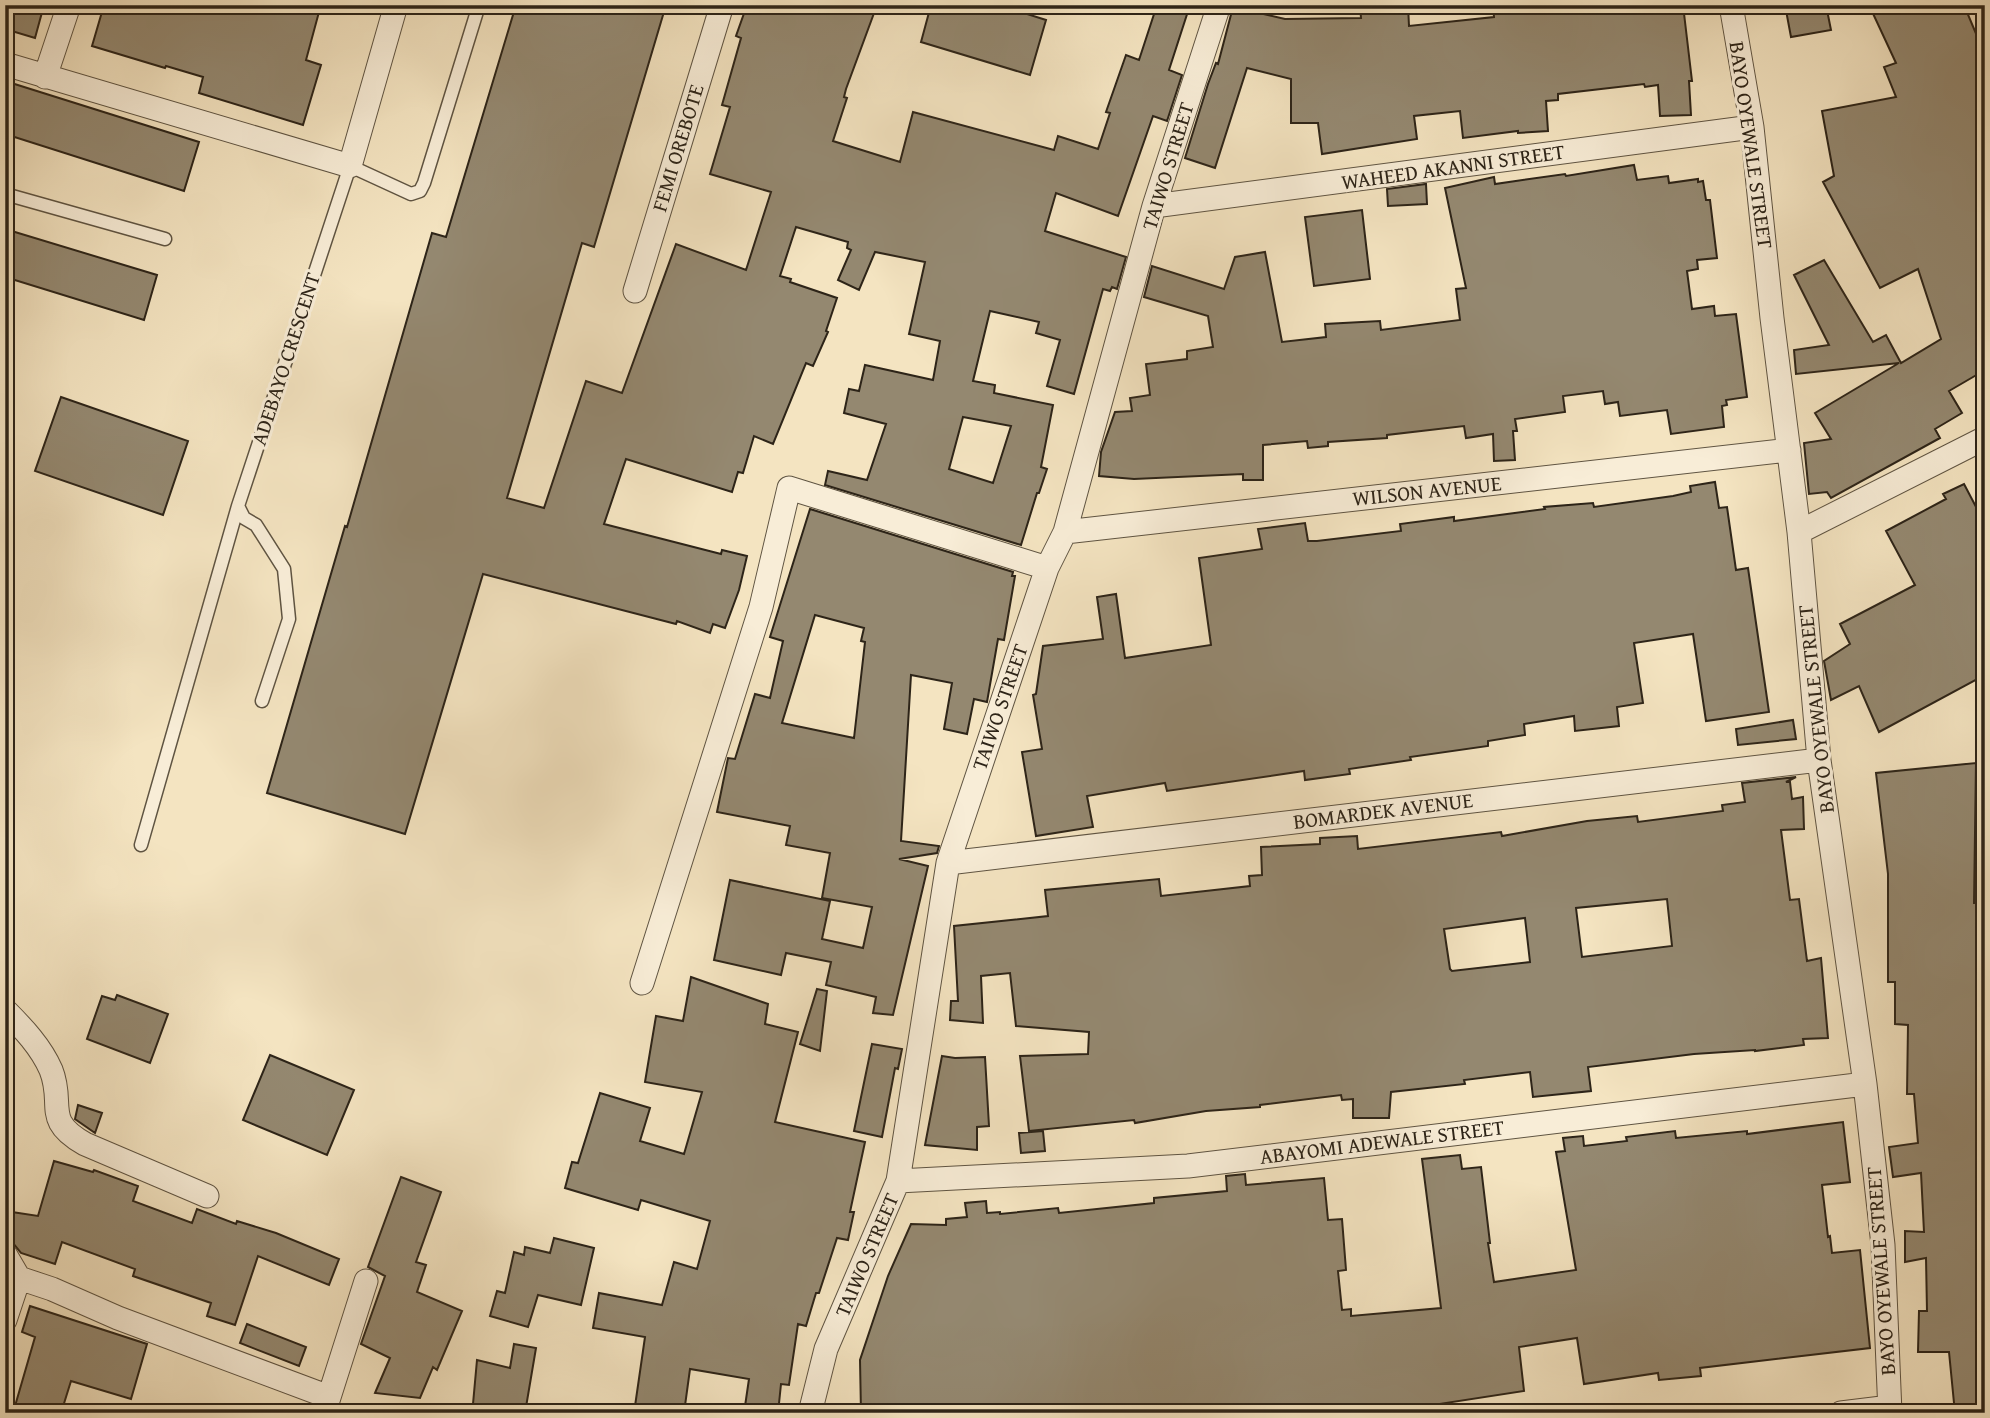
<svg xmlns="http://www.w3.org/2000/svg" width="1990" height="1418" font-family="'Gentium Book Plus',serif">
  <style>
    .building { fill: #948870; stroke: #2d2418; stroke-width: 2; fill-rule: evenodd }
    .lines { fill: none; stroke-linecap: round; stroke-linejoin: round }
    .lane-casing { stroke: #5f5442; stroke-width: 15 }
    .street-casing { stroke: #5f5442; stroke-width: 25 }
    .lane { stroke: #f8edd7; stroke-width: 12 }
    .street { stroke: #f8edd7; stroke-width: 23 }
    .labels { text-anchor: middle; stroke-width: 6; stroke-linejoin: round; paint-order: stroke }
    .street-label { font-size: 21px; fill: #2d2418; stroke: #f8edd7 }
  </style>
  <rect width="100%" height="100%" fill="#f4e4c1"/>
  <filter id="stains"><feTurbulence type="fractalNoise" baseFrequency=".00286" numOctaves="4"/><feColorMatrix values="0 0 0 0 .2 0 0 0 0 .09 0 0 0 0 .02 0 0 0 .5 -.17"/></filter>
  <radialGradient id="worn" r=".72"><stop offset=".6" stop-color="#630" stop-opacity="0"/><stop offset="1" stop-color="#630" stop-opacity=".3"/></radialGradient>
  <path class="building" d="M5,5H44L35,38L5,29Z
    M104,5H296L319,12L306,60L321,65L303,125L199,93L203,77L166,66L165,68L92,46Z
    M516,5H666L594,247L582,243L507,498L544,508L586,381L622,393L676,244L746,270L771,192L710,174L730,107L722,105L741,38L736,36L747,5H877L846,89L844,97L847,98L833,141L900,162L913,112L1054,150L1058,136L1098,149L1110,113L1106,112L1126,55L1139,60L1157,5H1190L1169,70L1182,75L1167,121L1153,116L1118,216L1056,193L1045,231L1126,257L1117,289L1112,287L1110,291L1103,289L1074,394L1047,386L1060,340L1036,333L1039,322L990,311L973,381L995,385L994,393L1053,405L1041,467L1047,469L1039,493H1037L1021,545L825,485L828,471L867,480L886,424L844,413L849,389L859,391L865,365L933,380L940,341L909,334L925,262L875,252L859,290L838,280L851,250L847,248L848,242L796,227L780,276L791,279L790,282L837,298L826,331L828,332L813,366L806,363L773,444L754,436L743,473L738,472L732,492L626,459L604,524L721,554L722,550L747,556L739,590L725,628L713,624L710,633L677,621L676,624L483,574L405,834L267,793L345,526L347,527L432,233L446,237ZM963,417L1011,426L993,483L949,469Z
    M931,5H999L1046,20L1030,75L921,42Z
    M1360,5H1408L1409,26L1494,17L1493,5H1683L1692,81H1689L1691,115L1660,116L1658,85L1645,87L1644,84L1558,94V100L1546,101L1548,131L1518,133V131L1463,138L1460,111L1414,116L1417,139L1322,154L1318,123H1291V79L1247,68L1215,168L1185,158L1208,84L1216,63L1218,64L1233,7L1285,19L1361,18Z
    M1785,5H1826L1831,30L1791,37Z
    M1869,5H1964L1985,55V370L1949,391L1962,413L1935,429L1940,438L1831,498L1827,492L1809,494L1804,443L1831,439L1815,413L1899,363L1796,374L1794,350L1829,345L1794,275L1824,260L1873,342L1886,335L1901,363L1941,339L1918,269L1880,288L1823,182L1834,176L1822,111L1896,97L1884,67L1896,63Z
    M5,81L199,142L184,191L5,134Z
    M1634,165L1637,180L1668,176L1669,183L1698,179V182L1703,181L1706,200H1710L1717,258L1697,260L1698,269L1687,271L1692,309L1714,306L1715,316L1736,314L1747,397L1726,400L1727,405L1722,406L1724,427L1671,434L1667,410L1620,416L1618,402L1605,404L1603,391L1563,396L1565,412L1515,419L1517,431H1513L1515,460L1494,461L1493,434L1466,438L1464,426L1387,435V438L1328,442V446L1308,448L1307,441L1263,445V480H1243V474L1134,479L1099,476L1101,452L1115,412L1132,411L1130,398L1150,395L1146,364L1187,359V351L1213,347L1208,316L1144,297L1152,266L1224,289L1235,257L1265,252L1282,342L1326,337L1325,324L1380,321L1381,330L1460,320L1456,289L1466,288L1445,188L1494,177L1495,184L1565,174L1566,176Z
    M1426,184L1427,204L1388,206L1387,189Z
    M1362,210L1370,279L1314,286L1305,217Z
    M5,229L157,275L144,320L5,277Z
    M61,397L188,441L163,515L35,471Z
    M1715,482L1719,508L1727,507L1736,570L1748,568L1769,712L1706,721L1693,634L1634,643L1643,703L1617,707L1619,726L1575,731L1574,716L1524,724L1525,735L1488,741V746L1410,757L1411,760L1349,769L1350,774L1305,780L1304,771L1167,791L1165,783L1087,796L1093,827L1036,836L1022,752L1042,749L1033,695L1036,694L1043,646L1103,639L1097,597L1116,594L1125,658L1211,645L1199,558L1262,549L1258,529L1305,523L1308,541H1317L1401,531L1400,524L1454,517V521L1545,509L1544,507L1593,503L1594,507L1673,496L1691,492L1690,486Z
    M1964,484L1985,524V675L1879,732L1859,686L1831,700L1824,661L1850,644L1840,624L1915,585L1886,531L1946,499L1943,494Z
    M810,509L1013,572L1012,576H1015L1004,640L998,639L987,702L974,699L967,734L944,729L952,683L911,675L901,841L939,846L937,853L899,859L928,866L893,1015L873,1013L876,997L826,985L831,962L786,953L781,975L714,960L730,880L830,901L822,939L863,948L872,907L822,898L830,853L786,845L790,826L717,812L728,758L735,759L755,694L770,698L783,641L770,637ZM815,615L864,628L861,641L865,642L854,738L782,723Z
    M1793,720L1796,739L1738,745L1736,729Z
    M1976,763L1974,903H1985V1413H1955L1949,1352H1918L1919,1311H1927L1926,1258L1905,1262V1231L1924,1232L1921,1173L1893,1177L1889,1147L1918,1143L1914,1094H1907L1908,1025L1895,1024V982H1888V874L1876,773Z
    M1796,777L1786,782H1790L1792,799L1803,797L1804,829L1781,830L1790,900L1799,899L1807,961L1821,958L1828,1038L1803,1039L1804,1045L1755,1051V1050L1694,1054L1588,1067L1591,1091L1533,1097L1530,1072L1464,1080L1465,1084L1391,1092L1389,1118H1353V1099L1342,1100L1341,1095L1260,1105V1107L1206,1111L1135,1123L1134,1120L1029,1131L1020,1056L1088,1054L1089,1032L1016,1026L1010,973L981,976L983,1023L950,1020L951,1001H958L954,926L1048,916L1045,890L1159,879L1161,896L1250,886L1249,876L1262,875L1261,847L1320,844V838L1357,836L1358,849L1501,832L1502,836L1587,821L1637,816L1638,822L1723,811L1722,805L1745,802L1742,783ZM1667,899L1672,946L1582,957L1576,908ZM1525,918L1530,962L1452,971L1450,969L1444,929Z
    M691,977L768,1004L765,1024L798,1032L775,1122L865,1142L850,1212H854L848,1240L837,1238L819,1293H816L806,1326L798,1324L789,1385L781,1384L778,1413H744L749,1379L690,1369L684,1413H634L645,1337L593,1328L599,1293L662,1305L674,1262L697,1269L710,1221L641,1200L638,1210L565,1188L572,1162L578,1163L600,1093L650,1108L640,1141L684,1154L702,1092L645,1082L656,1016L683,1021Z
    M817,989L827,991L820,1051L800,1044Z
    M117,995L168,1014L150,1063L87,1039L102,996L115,1000Z
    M872,1044L902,1049L898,1069L895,1068L882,1137L854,1131Z
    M270,1055L354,1090L327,1155L243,1120Z
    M942,1056L955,1058L985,1057L989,1126L977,1127V1150L925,1145Z
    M78,1105L102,1113L95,1133L75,1119Z
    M1843,1122L1850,1182L1822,1185L1828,1237L1830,1236L1832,1253L1860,1250L1870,1348L1700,1368L1701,1376L1659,1380L1658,1373L1584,1384L1577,1338L1519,1347L1524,1391L1426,1406V1412L1413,1413H861L860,1360L888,1276L911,1224L946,1225V1219L967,1217L965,1203L986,1201L987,1213L1000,1212V1214L1058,1208L1059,1213L1154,1203V1198L1227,1191L1226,1176L1245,1174L1246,1185L1324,1178L1328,1220L1342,1219L1346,1270L1338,1271L1342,1310L1351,1309V1316L1441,1308L1422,1159L1460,1155L1462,1169L1481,1167L1490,1243H1488L1494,1282L1576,1270L1556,1152L1565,1151L1563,1138L1583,1136L1584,1146L1627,1141L1626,1137L1675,1131L1676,1138L1747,1131V1134Z
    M1043,1131L1045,1151L1021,1153L1019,1133Z
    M54,1161L93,1172L94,1170L138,1186L133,1201L192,1223L197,1209L236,1224L237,1221L276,1233L339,1259L329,1285L258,1256L235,1325L207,1316L211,1303L133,1276L135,1269L62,1242L55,1264L21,1253L12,1242L5,1240V1211L38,1216Z
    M401,1177L441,1192L416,1262L426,1265L417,1292L462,1311L437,1370L433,1367L420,1398L375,1393L390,1358L361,1344L385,1276L368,1267Z
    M554,1238L594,1248L581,1305L538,1295L528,1327L490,1316L497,1291L505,1293L514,1252L524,1255L525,1247L550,1253Z
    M30,1306L147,1344L131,1399L71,1381L61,1413H13L35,1337L22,1332Z
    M247,1324L306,1347L299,1366L240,1343Z
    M514,1344L536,1348L525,1413H492L493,1406L473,1404L477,1360L510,1368Z"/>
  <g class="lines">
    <defs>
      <path id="lane" d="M5,194L165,239
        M262,701L289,619L284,569L256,525L244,518L238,506L350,166L411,194L420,191L424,183L479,5
        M141,845L238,506"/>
      <path id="street" d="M1731,5L1752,127L1772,318L1799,532L1819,760L1865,1084L1883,1245L1890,1413
        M5,64L350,166L396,5
        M45,77L69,5
        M1154,206L1752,127
        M635,291L722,5
        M1065,532L1789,450
        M1799,532L1985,438
        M948,863L1819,760
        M642,983L761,607L789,488L1047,568
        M5,1010C23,1028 41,1047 51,1070C65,1105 42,1120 85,1144L207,1196
        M898,1181L1188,1166L1865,1084
        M5,1254L19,1278L52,1289L118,1318L329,1397
        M5,1320L19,1278
        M324,1413L366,1281
        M810,1413L826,1349L898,1181L948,863L1047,568L1065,532L1154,206L1219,5
        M1841,1413L1890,1407"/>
    </defs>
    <use href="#lane" class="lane-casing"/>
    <use href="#street" class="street-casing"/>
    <use href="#lane" class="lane"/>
    <use href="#street" class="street"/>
  </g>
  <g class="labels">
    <g class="street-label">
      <text transform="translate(1751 145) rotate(82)" y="7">BAYO OYEWALE STREET</text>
      <text transform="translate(678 148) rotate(-73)" y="7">FEMI OREBOTE</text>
      <text transform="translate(1168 166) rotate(-73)" y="7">TAIWO STREET</text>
      <text transform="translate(1453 167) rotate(-8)" y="7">WAHEED AKANNI STREET</text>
      <text transform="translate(286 359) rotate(-72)" y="7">ADEBAYO CRESCENT</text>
      <text transform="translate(1427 491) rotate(-6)" y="7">WILSON AVENUE</text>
      <text transform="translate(1000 707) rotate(-71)" y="7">TAIWO STREET</text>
      <text transform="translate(1816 709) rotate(-96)" y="7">BAYO OYEWALE STREET</text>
      <text transform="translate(1383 811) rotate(-7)" y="7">BOMARDEK AVENUE</text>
      <text transform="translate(1382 1142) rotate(-7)" y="7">ABAYOMI ADEWALE STREET</text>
      <text transform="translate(867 1255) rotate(-67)" y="7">TAIWO STREET</text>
      <text transform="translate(1881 1271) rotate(-94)" y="7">BAYO OYEWALE STREET</text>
    </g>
  </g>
  <rect width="1990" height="1418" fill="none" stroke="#f4e4c1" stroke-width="28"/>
  <rect x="7" y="7" width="1976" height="1404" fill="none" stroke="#2d2418" stroke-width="3.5"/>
  <rect x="14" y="14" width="1962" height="1390" fill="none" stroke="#2d2418" stroke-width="2"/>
  <rect width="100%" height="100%" filter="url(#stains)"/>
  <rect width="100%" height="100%" fill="url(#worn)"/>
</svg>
